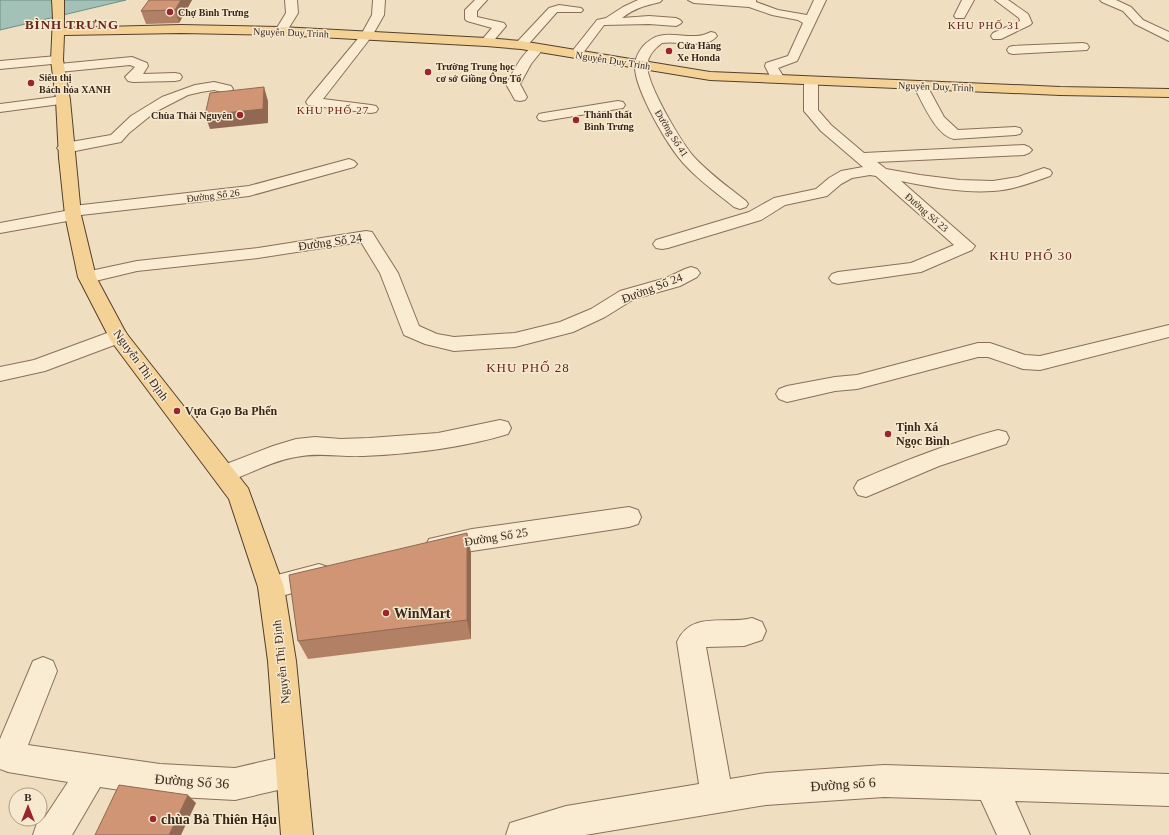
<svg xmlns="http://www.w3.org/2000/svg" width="1169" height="835" font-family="Georgia,serif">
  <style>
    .water { fill: #a3c1b7; stroke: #6a8f84 }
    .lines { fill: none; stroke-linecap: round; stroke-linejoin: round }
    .minor-casing { stroke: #896f57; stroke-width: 2 }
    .major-casing { stroke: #563e2c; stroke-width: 2 }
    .minor { fill: #faecd3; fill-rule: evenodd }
    .major { fill: #f4d296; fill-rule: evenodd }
    .wall { fill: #b28064 }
    .shaded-wall { fill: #916851 }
    .building { fill: #cf9574; stroke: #916851 }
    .poi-dot { fill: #9a252c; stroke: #f6e9d0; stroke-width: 1.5 }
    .labels { text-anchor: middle; stroke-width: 3; stroke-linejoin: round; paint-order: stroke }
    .far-poi-label { font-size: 10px; font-weight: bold; fill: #38281c; stroke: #f6e9d0; text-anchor: start }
    .far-street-label { font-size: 10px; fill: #38281c; stroke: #f6e9d0 }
    .far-neighbourhood-label { font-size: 11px; letter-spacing: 1px; fill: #66261a; stroke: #f6e9d0 }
    .street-label { font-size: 12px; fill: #38281c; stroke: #f6e9d0 }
    .poi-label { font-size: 12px; font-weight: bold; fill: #38281c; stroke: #f6e9d0; text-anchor: start }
    .far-district-label { font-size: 13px; font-weight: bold; letter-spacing: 1px; fill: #66261a; stroke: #f6e9d0 }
    .neighbourhood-label { font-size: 13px; letter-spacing: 1px; fill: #66261a; stroke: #f6e9d0 }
    .near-poi-label { font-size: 14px; font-weight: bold; fill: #38281c; stroke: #f6e9d0; text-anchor: start }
    .near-street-label { font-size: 14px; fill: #38281c; stroke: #f6e9d0 }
  </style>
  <rect width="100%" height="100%" fill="#efdfc0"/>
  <path class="water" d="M0,0H126L0,30Z"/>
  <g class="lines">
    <defs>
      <path id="minor" d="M285,0H297L298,13L285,34H277L275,31L286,13Z
        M373,0H385L384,15L372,36L323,99L371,105L376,106L378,109L376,112L371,113L308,105L306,102L308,99L361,35L372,15Z
        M475,0H487L477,11V17L504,23L506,26L490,45H482L480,42L492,28L467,21L465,19V10Z
        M638,0H662L660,2C644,6 635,8 622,18L649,16L676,18L680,20L682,22L680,24L676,26L649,24L604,25L580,57H572L570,54L597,20L606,18L623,7Z
        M688,0H756V2L778,10L807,15L814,0H826L797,61L778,68L785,79L783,82H773L765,66L766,63L788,56L803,23L798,20L772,15L749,7L694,3Z
        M962,0H974L964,18H956L954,16Z
        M995,0H1008L1028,14L1032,23L1030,25L1001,39H993L991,36L993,33L1020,21L1019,18Z
        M1100,0H1116L1131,7L1143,20L1169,32V41L1135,24L1123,11L1102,2Z
        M559,5L581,8L583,10L581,12H557L525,48H517L515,45L517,42L549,8Z
        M711,32L715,33L717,36C707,50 677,40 662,43C655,48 648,56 647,65C647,85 681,142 694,157C710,174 728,187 746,201L748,204L746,207L740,209L734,207C718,194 700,181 686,166C669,149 635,90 635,67C634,58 642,45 649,41C662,30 681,37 696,36C702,36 706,34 711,32Z
        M1083,43L1087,44L1089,47L1087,50L1013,54L1009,53L1007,50L1009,47L1013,46Z
        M537,45L541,46L543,49L531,64L520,84L527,97L525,100L520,101L515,100L506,84C513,73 524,48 537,45Z
        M57,56L62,57L63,60L62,63L0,69V61Z
        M132,57L147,63L148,66L143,74L175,73L180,74L182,77L180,80L175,81L133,82L128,81L125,77L135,67L130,65L59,72L54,71L53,68L54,65L59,64Z
        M811,77L816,78L818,81V110L831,125L864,153L1024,145L1029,147L1032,150L1029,153L1024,155L877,162L886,169L920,175L960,180L993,181L1018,177L1044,168L1050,170L1052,173L1050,176C1031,183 1012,190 993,191C962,193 930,187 901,181L975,246L972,250L921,272L838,284L832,282L829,278L832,274L838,272L911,263L954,245L876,176L870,175L852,178L841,184L827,196L785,205L761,220L668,248L662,249L656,248L653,244L656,240L749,212L774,198L816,189L829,178L841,171L863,167L821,131L804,111V81L806,78Z
        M920,81L925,82L944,117L958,130L1015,127L1020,128L1022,131L1020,134L1015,135L954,139C935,135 922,101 913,85L915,82Z
        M214,82L231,86L233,89L231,92L226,93L214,90L201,92L188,95L155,112L129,133L121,142L65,153L60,151L57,148L60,145L65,143L111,135L131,116L162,97L195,85Z
        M63,96L68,97L70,100L68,103L0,112V104Z
        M618,101L623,102L625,105L623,108L544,121L539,120L537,117L539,114L544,113Z
        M349,159L354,161L357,164L354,167L249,196L81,215L79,219L73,220L0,233V223L65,211L67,207L73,206L249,186Z
        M366,231L372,232L398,273L419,326L437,334L454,337L515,333L560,322L591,309L620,291L666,278L685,269L691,267L697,269L700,273L697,277L680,286L634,299L605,317L573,332L515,347L454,351L425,344L404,335L380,273L361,242L258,258L137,271L87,283L81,281L78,277L81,273L137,261L258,248Z
        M1169,325V337L1040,370L1023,369L988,357H978L857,389L835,391L787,402L779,399L776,394L779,389L787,386L835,377L857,375L978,343H990L1025,355L1040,356Z
        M118,329L125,331L128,336L125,341L45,371L0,381V367L34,360Z
        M500,420L508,422L511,428L508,434C462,448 411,454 363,456C341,457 318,452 296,457C271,461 248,475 224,483L216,480L212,474L216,468L273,446L296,439L315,437L341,439L369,438L438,433Z
        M998,430L1006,432L1009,438L1006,444L939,466L866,497L858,495L854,488L858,481C903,461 950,443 998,430Z
        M629,507L638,510L641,517L638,524L629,527L472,551L438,558L429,555L425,547L429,539L472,529Z
        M319,564L328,567L332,575L328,583L271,599L262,595L258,587L262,579Z
        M752,618L762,622L766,631L762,640L744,646L706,647L730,779L766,773L884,765L1169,774V806L1015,801L1030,835H997L981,800L884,797L766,805L585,835H506L510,823L566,806L699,784L677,642C691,610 726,625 752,618Z
        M43,657L53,661L57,671L28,745L160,764L235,768L291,755L302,760L307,771L302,782L291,787L235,800L160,796L100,787L72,835H33L37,823L45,817L68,782L8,772L0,769V739L33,661Z"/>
      <path id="major" d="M52,0H64V28L181,25L281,27L486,38L521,41L710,72L1060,87L1169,89V97L1060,95L710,80L521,49L486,46L281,35L181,33L64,35L63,60L70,100L81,215L96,277L126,333L248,488L284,587L296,661L313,835H281L268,661L258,587L229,499L111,341L78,277L65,215L59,158L56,100L51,60L53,18Z"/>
    </defs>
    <use href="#minor" class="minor-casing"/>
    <use href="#major" class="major-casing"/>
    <use href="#minor" class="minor"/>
    <use href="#major" class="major"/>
  </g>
  <path class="wall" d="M149,0H192L179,23L146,24L141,11Z
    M467,533L471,553V639L308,659L298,641Z"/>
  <path class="shaded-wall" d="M181,0H192L179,23L175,10Z
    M264,87L268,101V123L210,129L205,115Z
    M467,533L471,553V639L467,620Z
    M188,795L196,803L181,835H169Z"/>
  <path class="building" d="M149,0H181L175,10L141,11Z
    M264,87L263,109L205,115L210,93Z
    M467,533V620L298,641L289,575Z
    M119,785L188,795L169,835H95Z"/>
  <g class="poi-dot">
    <circle cx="170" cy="12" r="4"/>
    <circle cx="669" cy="51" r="4"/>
    <circle cx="428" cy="72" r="4"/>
    <circle cx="31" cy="83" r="4"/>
    <circle cx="240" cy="115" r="4"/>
    <circle cx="576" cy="120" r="4"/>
    <circle cx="177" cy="411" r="4"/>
    <circle cx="888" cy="434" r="4"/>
    <circle cx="386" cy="613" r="4"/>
    <circle cx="153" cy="819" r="4"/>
  </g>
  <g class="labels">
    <g class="far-poi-label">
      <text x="178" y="16">Chợ Bình Trưng</text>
      <text x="677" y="49">Cửa Hàng<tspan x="677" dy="12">Xe Honda</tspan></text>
      <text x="436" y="70">Trường Trung học<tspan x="436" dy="12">cơ sở Giồng Ông Tố</tspan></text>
      <text x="39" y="81">Siêu thị<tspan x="39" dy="12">Bách hóa XANH</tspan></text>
      <text x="584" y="118">Thánh thất<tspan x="584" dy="12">Bình Trưng</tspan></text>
      <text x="232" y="119" text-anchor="end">Chùa Thái Nguyên</text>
    </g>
    <g class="far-street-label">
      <text transform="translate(291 32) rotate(2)" y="4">Nguyễn Duy Trinh</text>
      <text transform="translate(613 60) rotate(9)" y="4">Nguyễn Duy Trinh</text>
      <text transform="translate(936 86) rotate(2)" y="4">Nguyễn Duy Trinh</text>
      <text transform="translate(672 133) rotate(58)" y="4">Đường Số 41</text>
      <text transform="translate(213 195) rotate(-7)" y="4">Đường Số 26</text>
      <text transform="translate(927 212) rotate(41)" y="4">Đường Số 23</text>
    </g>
    <g class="far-neighbourhood-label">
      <text x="984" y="29">KHU PHỐ 31</text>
      <text x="333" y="114">KHU PHỐ 27</text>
    </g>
    <g class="street-label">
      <text transform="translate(330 242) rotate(-8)" y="4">Đường Số 24</text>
      <text transform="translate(652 288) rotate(-21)" y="4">Đường Số 24</text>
      <text transform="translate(141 365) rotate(54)" y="4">Nguyễn Thị Định</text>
      <text transform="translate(496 537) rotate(-9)" y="4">Đường Số 25</text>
      <text transform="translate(281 662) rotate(-96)" y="4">Nguyễn Thị Định</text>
    </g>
    <g class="poi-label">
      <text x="185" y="415">Vựa Gạo Ba Phến</text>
      <text x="896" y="431">Tịnh Xá<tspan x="896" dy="14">Ngọc Bình</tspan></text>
    </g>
    <g class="far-district-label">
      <text x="72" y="29">BÌNH TRƯNG</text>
    </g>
    <g class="neighbourhood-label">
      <text x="1031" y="260">KHU PHỐ 30</text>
      <text x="528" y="372">KHU PHỐ 28</text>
    </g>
    <g class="near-poi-label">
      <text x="394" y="618">WinMart</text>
      <text x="161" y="824">chùa Bà Thiên Hậu</text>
    </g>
    <g class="near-street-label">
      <text transform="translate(192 781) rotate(4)" y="5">Đường Số 36</text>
      <text transform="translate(843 784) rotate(-4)" y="5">Đường số 6</text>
    </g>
  </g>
  <g transform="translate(28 807)"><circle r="19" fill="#f6e9d0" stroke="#aa9c88"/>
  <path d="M0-3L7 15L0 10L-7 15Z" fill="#9a252c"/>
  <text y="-6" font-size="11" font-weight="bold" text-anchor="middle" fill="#38281c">B</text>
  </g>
</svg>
